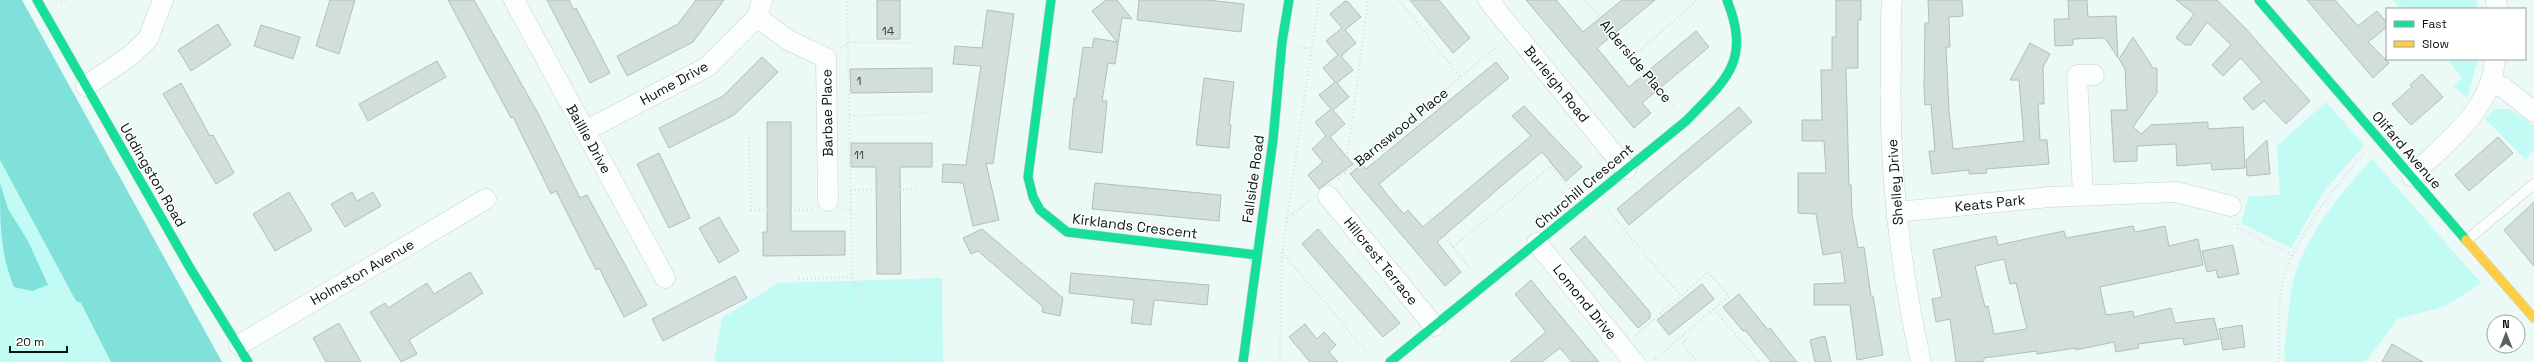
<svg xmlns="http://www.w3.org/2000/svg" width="2534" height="362" font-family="'Space Grotesk',sans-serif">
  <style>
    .green { fill: #c2faf4 }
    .forest { fill: #7fe1da }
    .building { fill: #d1dedc; stroke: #b1bebc; fill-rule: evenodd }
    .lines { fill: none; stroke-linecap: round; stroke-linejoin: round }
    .lane-casing { stroke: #c7d3d2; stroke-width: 11 }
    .street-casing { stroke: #c7d3d2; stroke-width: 21 }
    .fast-casing { stroke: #c7d3d2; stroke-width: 10 }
    .slow-casing { stroke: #c7d3d2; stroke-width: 10 }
    .path { stroke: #dce0e0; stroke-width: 2.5; stroke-dasharray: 1 3; stroke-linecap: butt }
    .lane { stroke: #fcfefe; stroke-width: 10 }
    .street { stroke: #fcfefe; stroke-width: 20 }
    .fast { stroke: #16e098; stroke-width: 9 }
    .slow { stroke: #ffcf43; stroke-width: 9 }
    .labels { text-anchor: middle; stroke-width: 3; stroke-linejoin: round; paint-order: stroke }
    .number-label { font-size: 12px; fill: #3a4544 }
    .street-label { font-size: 14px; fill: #071211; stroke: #fff }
  </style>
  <rect width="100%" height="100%" fill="#ebf9f7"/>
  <path class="green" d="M0,0L220,362H0Z
    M2393,0H2477L2478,9H2400Z
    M2447,59H2478L2467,98L2454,87L2462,78Z
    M2326,102L2364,145L2324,191L2291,248L2241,223L2249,196L2280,195L2277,146Z
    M2495,109H2510L2534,126V152L2532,151L2526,160L2485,119Z
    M2372,159L2481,283L2446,306L2397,319L2365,362H2286L2284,353C2287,330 2289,296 2295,275C2309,230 2341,193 2372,159Z
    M942,278L943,362H714L722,318L778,283Z"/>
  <path class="forest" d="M0,0H22L222,362H111L81,303L76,301L0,160Z
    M0,183L8,209L28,241L48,285L32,291L14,287C0,254 0,220 0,183Z"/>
  <path class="building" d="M330,0H355L339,54L316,46Z
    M448,0H474L539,115L580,198L587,195L647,305L624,317L599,268L596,270L556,191L551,194L513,117L511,118Z
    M547,0H569L574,10L576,8L610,73L590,83Z
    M696,0H724L693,42L627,76L617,56L678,24Z
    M877,0H900V39H877Z
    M1106,0H1117L1132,19L1122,18L1115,64L1108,63L1102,101H1107L1102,153L1069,149L1074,98H1076L1083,47L1092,48L1094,38L1117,42L1092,11Z
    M1139,0H1207L1244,4L1241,32L1137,20Z
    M1410,0H1439L1470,38L1453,53Z
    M1526,0H1556L1583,32L1622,0H1655L1597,48L1629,87L1696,31L1709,47L1642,103L1651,113L1634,128Z
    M1836,0H1861V20H1858V68H1846L1849,185H1851L1852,214L1858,248L1864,247L1871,296H1873L1883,355L1857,360L1850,305H1814V284L1845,283L1841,252L1823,255L1816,214L1798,213V173H1826L1824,141H1802V120H1822L1821,70H1832V37H1836Z
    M1928,0H1962L1963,16L1949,17L1950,47H1946L1949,109L1953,149L2024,141L2019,80H2010L2030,43L2050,54L2043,67L2044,104H2038L2040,140H2047L2049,164L1986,169L1987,173L1969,174V170L1932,174L1929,151H1935L1931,104L1925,105L1924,87L1925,23H1929Z
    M2068,0H2087L2088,17L2116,16L2118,58L2105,38L2073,39V45L2055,46L2054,19H2069Z
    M2176,0H2217L2246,29L2310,101L2286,124L2264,101L2253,110L2243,98L2262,82L2241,58L2223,76L2212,65L2231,45L2207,22L2191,45H2185L2176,38L2194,14Z
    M2307,0H2335L2358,26L2377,11L2387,23V27L2368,42L2389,63L2373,78Z
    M1345,1L1348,2L1361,17L1345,30L1356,43L1341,56L1353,70L1337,83L1349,97L1333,110L1345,124L1330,137L1353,164L1319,189L1308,175L1323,162L1312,149L1326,136L1315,122L1331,109L1319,95L1335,82L1323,68L1338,55L1326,41L1342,28L1330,14Z
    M987,10L1014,14L993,164L986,163L999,220L973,226L963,183L942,182L943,164L966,165L981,66L953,64L955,46L982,48Z
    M218,24L231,45L191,71L178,50Z
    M261,25L300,37L293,59L254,46Z
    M2133,37L2153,68H2157V93L2133,127L2141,134L2151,125L2208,122V129L2243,127L2245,168L2212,170L2211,163L2177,166L2176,144L2137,146V161L2114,162L2111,110H2127L2125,69L2119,59Z
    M762,57L778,72L763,87L734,115L669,148L659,128L723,96Z
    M437,61L446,77L368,121L359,104Z
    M1496,62L1509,78L1379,184L1390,198L1404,214L1408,210L1423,227L1531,136L1512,116L1524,106L1582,167L1566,181L1542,152L1506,182L1437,242L1461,272L1445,286L1350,174L1362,164L1366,169Z
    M932,68V92L851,93L850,69Z
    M2422,74L2443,97L2411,125L2392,104L2412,87L2410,85Z
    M1204,78L1234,82L1229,125H1231L1229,148L1196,145Z
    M181,83L210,136L213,135L234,173L216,184L163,94Z
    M1739,107L1752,122L1629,225L1617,209Z
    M767,122H791V231H845V255L763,256V232H767Z
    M2498,137L2513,153L2469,191L2455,175Z
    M2267,140L2270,174L2247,176L2246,160Z
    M851,143H932V167H900L901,274H877L876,167H851Z
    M659,153L690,218L669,228L637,164Z
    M1095,183L1221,195L1219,221L1092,209Z
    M289,192L312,230L275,251L253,214Z
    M352,192L357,201L373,192L381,206L345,227L331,204Z
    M2534,202V266L2504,230Z
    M719,217L739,251L719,263L699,228Z
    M2133,226L2135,232L2165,226L2169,246L2198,239L2203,265L2100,287L2106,315L2133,311L2134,317L2171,308L2175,323L2214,318L2219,339L2184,345L2183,338L2138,344L2139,348L2116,352L2114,342L2076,350V348L2037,354V351L1984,358V361L1975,362H1956L1950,319L1936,322L1932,299L1942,297L1933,250L1996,236L1998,245L2064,231L2066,238ZM2004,259L2010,284L2016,283L2027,329L1994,334L1988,306L1985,307L1975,266Z
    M982,229L1063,298L1060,316L1042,312L1043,307L978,251L971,254L963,238Z
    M1318,229L1400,323L1383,337L1302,244Z
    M1585,236L1650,312V318L1638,328L1570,249Z
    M2233,245L2239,274L2218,278L2216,270L2207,272L2202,251Z
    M470,272L483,293L409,340L417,354L401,362L370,312L385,303L388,308L427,283L434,294Z
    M1071,273L1209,285L1207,305L1154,300L1151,325L1131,323L1134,300L1069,293Z
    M735,276L747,298L663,341L652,319Z
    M1531,280L1544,296L1599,362H1572L1560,348L1542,362H1510L1546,332L1515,294Z
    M1702,284L1714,299L1669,335L1657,320Z
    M1739,294L1768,330L1770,328L1797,362H1771L1745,330L1743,331L1723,307Z
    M339,323L361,362H326L313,338Z
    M1305,324L1317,339L1324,332L1336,345L1329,352L1338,362H1310L1289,337Z
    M2242,325L2245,347L2223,350L2219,329Z
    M1825,336L1831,362H1815L1810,340Z
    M2392,344L2423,362H2382Z"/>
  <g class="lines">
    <defs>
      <path id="lane" d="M2467,240L2534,184"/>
      <path id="street" d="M514,0L665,278
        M1488,0L1626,169
        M1892,0C1890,20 1891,41 1891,61C1888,162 1899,263 1921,362
        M2496,0L2498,9
        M757,17L788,40L826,58L828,201
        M2492,84L2503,87L2534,112
        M86,86L130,56L148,39L163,0
        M585,131L707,67L757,17L762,0
        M2412,176C2446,142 2492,110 2495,59
        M2083,195L2077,75H2094
        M1328,196L1434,326
        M1897,212L2049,197L2176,192L2231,206
        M1537,243L1634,362
        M239,345L486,199"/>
      <path id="fast" d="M37,0L190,268L248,362
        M1051,0L1028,177L1033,197L1040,210L1067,232L1257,255
        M2259,0L2466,240
        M1243,362L1273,140L1282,42L1289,0
        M1390,362L1686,121C1727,79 1751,61 1727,0"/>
      <path id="slow" d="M2466,240L2534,318"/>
    </defs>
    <use href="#lane" class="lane-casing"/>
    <use href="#street" class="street-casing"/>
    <use href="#fast" class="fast-casing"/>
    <use href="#slow" class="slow-casing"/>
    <path class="path" d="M1399,0L1461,78
      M1585,0L1673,105
      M2407,0L2417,9
      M61,2L68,0
      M1301,47L1312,49
      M840,48L849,42L916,43
      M1632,57L1698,0
      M849,116L927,113
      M749,138L751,210H812
      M1345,173L1368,0
      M1338,179L1500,44
      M851,190L918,189
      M845,209H851L847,0
      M851,210L852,277L875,326L909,362
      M1608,211L1681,296
      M1430,218L1472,271
      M1286,219L1310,201
      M2237,224L2238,228L2294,256
      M1453,247L1551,166L1572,190
      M1282,252L1366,351
      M799,279L852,277
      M1714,309L1759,362
      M1636,335L1708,272L1729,296L1653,361
      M1683,336L1687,339L1682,343L1697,362
      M1280,362L1282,252L1319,0
      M2278,362C2281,333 2276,301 2285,273C2299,234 2336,184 2364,153"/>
    <use href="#lane" class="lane"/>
    <use href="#street" class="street"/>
    <use href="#fast" class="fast"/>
    <use href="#slow" class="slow"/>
  </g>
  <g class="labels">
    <g class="number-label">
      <text x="888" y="35">14</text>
      <text x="859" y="85">1</text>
      <text x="859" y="159">11</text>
    </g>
    <g class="street-label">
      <text transform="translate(1636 61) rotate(50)" y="5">Alderside Place</text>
      <text transform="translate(674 83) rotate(-29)" y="5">Hume Drive</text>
      <text transform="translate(1557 84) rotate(51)" y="5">Burleigh Road</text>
      <text transform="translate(827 113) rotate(-91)" y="5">Barbae Place</text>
      <text transform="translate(1401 127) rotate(-39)" y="5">Barnswood Place</text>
      <text transform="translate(589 139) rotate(61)" y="5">Baillie Drive</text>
      <text transform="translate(2407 150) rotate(49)" y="5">Olifard Avenue</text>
      <text transform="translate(153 175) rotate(60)" y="5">Uddingston Road</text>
      <text transform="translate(1253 179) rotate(-82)" y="5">Fallside Road</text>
      <text transform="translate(1895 182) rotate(-94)" y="5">Shelley Drive</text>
      <text transform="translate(1584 186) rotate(-40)" y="5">Churchill Crescent</text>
      <text transform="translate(1990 203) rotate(-6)" y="5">Keats Park</text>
      <text transform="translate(1135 226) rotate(7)" y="5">Kirklands Crescent</text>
      <text transform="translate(1381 261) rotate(51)" y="5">Hillcrest Terrace</text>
      <text transform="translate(362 272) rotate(-30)" y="5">Holmston Avenue</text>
      <text transform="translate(1585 302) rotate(51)" y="5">Lomond Drive</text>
    </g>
  </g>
  <rect x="2386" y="8" width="140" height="52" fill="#ffffff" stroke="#9ca0a0"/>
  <rect x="2394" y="21" width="20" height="6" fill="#16e098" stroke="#9ca0a0"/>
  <text x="2422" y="28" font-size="12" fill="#071211">Fast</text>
  <rect x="2394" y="41" width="20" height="6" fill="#ffcf43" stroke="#9ca0a0"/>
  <text x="2422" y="48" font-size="12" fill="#071211">Slow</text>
  <g transform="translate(2506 334)"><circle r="19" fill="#ffffff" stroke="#9ca0a0"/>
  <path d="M0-3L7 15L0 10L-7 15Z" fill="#576362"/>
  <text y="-6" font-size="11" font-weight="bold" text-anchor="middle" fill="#071211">N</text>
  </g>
  <path d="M10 346v6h57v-6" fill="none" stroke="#071211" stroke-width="2"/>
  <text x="16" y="346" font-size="12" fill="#071211" stroke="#ffffff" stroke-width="3" paint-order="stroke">20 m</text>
</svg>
